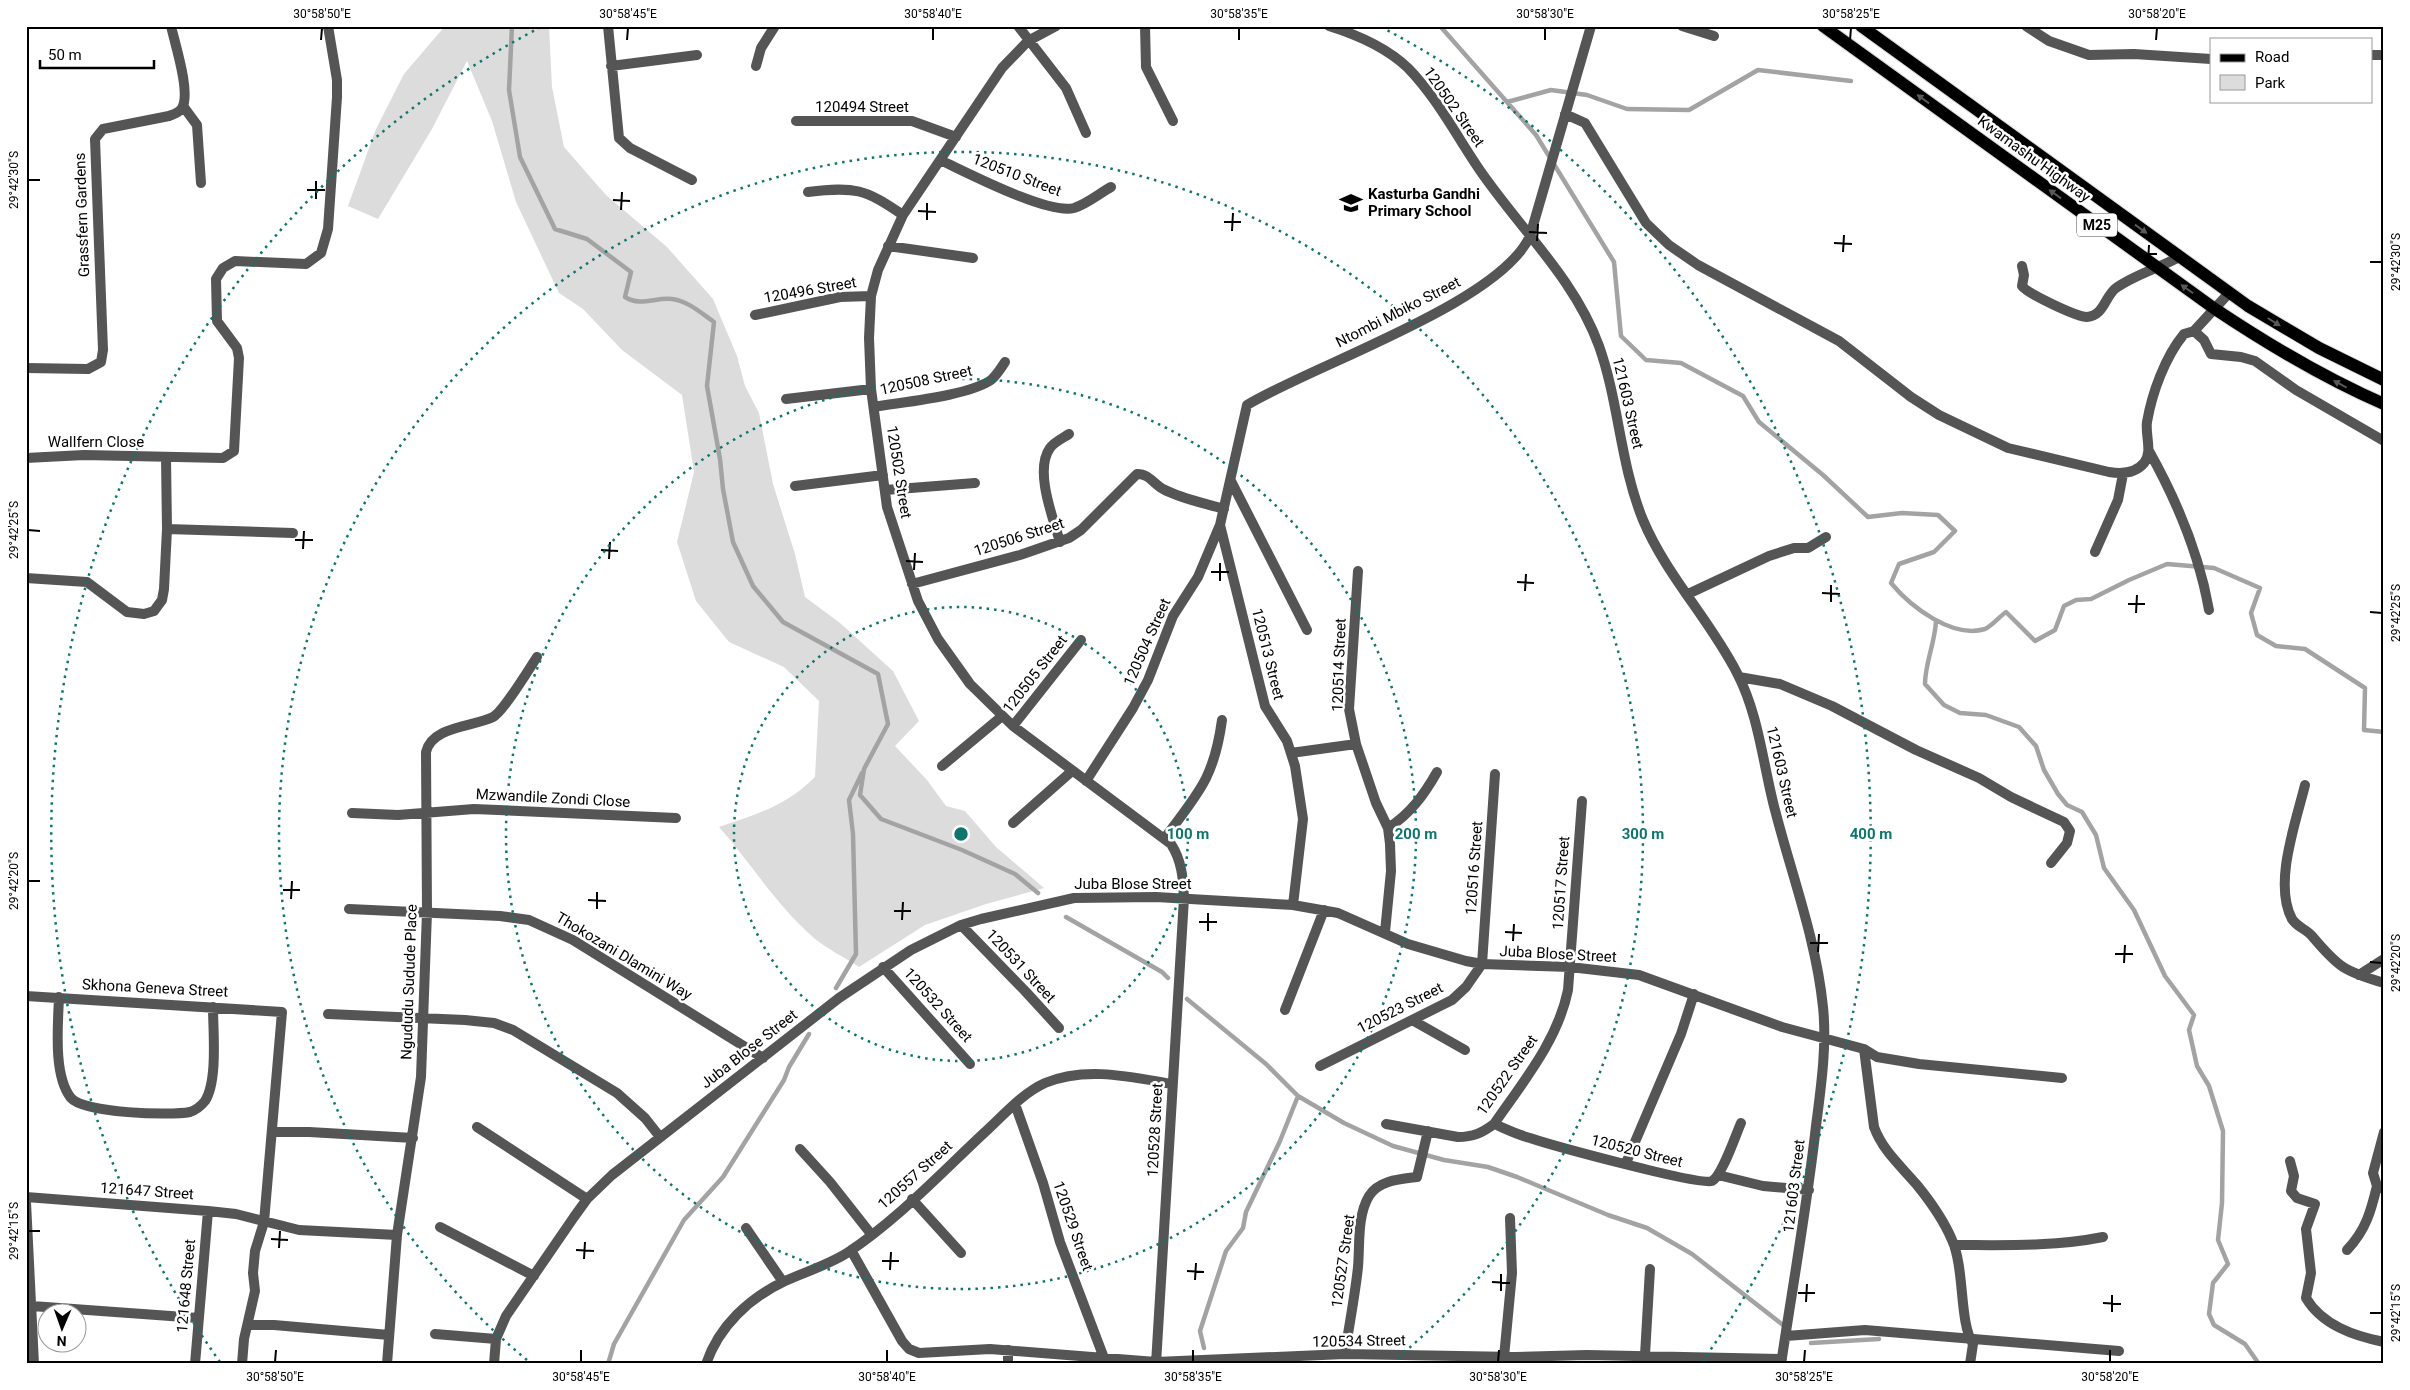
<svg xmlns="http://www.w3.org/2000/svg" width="2410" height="1390" font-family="Roboto,sans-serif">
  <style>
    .green { fill: #dcdcdc }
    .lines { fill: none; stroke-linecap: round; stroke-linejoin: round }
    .stream { stroke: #a3a3a3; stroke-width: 4.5 }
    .primary-casing { stroke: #dbdbdb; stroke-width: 14 }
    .minor { stroke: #555; stroke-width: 10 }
    .primary { stroke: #000; stroke-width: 12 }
    .oneway { fill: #595959 }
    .ticks { fill: none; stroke: #000; stroke-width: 2 }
    .ring { fill: none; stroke: #0f766e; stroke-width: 2.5; stroke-dasharray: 2.5 5 }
    .labels { text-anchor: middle; stroke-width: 5; stroke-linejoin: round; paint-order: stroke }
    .shield { fill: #fff; stroke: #4c4c4c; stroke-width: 1 }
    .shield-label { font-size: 14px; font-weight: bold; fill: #000 }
    .street-label { font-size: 15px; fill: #000; stroke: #fff }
    .poi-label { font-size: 15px; font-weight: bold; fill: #000; stroke: #fff; text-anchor: start }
    .centre { fill: #0f766e; stroke: #fff; stroke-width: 2.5 }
    .ring-label { font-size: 15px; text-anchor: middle; font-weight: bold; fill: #0f766e; stroke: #fff; stroke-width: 5; stroke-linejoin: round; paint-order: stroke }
    .neatline { fill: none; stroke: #000; stroke-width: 2 }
    .ticks-label { font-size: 12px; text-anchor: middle; fill: #000 }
  </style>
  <rect width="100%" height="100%" fill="#fff"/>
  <path class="green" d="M445,26H549L552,87L564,147L606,195L667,247L713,299L737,356L745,386L759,413L773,484L795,554L805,597L840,623L893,671L919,721L895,746L927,780L946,806L965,811L996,847L1044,888L986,904L925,925L859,967C844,957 827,949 814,938C777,906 751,863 719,827C757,814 786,806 815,777L819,701L784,667L729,642L696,601L677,542L694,472L682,395L622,350L583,309L559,293L516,202L492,121L467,61L432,129L378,219L348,206L376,129L404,74Z"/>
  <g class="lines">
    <path class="stream" d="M512,26L509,90L520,157L555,229L587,239L631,272L625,297C641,307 655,297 672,299C688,301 701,313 714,322L707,386L720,459L723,489L733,542L753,586L783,622L878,674L888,724L864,769L860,795L881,819L962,850L1015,874L1038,893
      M1440,26L1536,135L1614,262L1621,336L1646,360L1681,363L1743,396L1759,422L1823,475L1868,517L1902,513L1938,515L1955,531L1934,552L1899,564L1891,583C1910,606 1952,639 1985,629C1992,626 2000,616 2006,612L2035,641L2055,630L2064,606L2076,600L2091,599L2129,580L2167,564L2214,568L2260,588L2251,613L2257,635L2276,646L2305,649L2365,688L2364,730L2384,732
      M1507,102L1551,90L1587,95L1627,109L1689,110L1758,70L1851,81
      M1936,621C1935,643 1925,663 1925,684L1944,705L1960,713L1986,715L2019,727L2036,746L2044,770L2058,794L2067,805L2082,812L2096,835L2104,868L2134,910L2165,976L2194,1015L2189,1030L2197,1066L2209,1086L2223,1131L2222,1203L2218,1240L2228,1264L2213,1283L2209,1314L2214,1325L2245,1344L2259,1364
      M1066,917L1162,972L1168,978
      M836,988L856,954L853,834L849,800L862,773
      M1187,999L1266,1064L1298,1096L1344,1123L1393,1146L1444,1160L1488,1167L1517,1177L1608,1215L1647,1228L1692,1254L1783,1325
      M1811,1343L1879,1339
      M1204,1348L1200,1331L1226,1251L1243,1228L1246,1212L1280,1141L1298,1096
      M608,1364L614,1344L684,1220L723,1177L784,1080L789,1067L809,1034"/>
    <defs>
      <path id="primary" d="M1823,26L2215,309C2269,345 2324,378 2384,404
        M1861,26L2248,306L2319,348L2384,380"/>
    </defs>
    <use href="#primary" class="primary-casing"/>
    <path class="minor" d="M608,26L619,138L630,148L692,180
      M1018,26L1066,88L1086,133
      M1056,26L1028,41L1002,68L903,215L878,270L871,296L869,338L871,389L887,507L918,601L938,639L970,684L1013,726L1171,844C1182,861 1183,878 1184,898L1156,1364
      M1145,26L1146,67L1173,121
      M1329,26C1358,35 1386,47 1408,68C1436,97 1455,133 1477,166C1517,226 1574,277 1599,346C1619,402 1620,464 1643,520C1666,575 1710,620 1737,673C1759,715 1763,765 1775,810C1792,876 1816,939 1823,1007C1827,1046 1821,1087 1816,1126C1807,1206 1793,1284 1781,1364
      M1682,26L1714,36
      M2026,26L2049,41L2089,55L2134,54L2211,59
      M2371,55H2384
      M611,66L697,55
      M756,66L761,48L775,26
      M183,106L197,125L201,183
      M1565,114L1585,123L1646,223L1669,245L1698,265L1839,341L1911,397L1939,415L2008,448L2109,472C2121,474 2135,474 2144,463C2153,452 2145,435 2147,422C2152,393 2165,357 2184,334L2194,331L2229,293
      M796,121H912L956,137
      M940,160C966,172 1048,215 1074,208C1087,204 1100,193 1111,187
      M808,192C855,186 865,189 903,215
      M888,246L973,258
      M2022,266L2024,275L2022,286C2028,294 2077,317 2087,317C2104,316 2105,296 2116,288C2134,275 2159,268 2179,257
      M755,315L840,297L871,296
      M2194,331L2204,340L2211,354L2241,357L2255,361L2296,390L2384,441
      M26,368L88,369L101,362L103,350L95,139L103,129L169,116C174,114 179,113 182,108C191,93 175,44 171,26
      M786,399L871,389
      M874,407C902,402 968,396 991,380C997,375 1001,368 1005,362
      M2149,451C2177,501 2199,553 2209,610
      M26,458L84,455L223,458L234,451L239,358L237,348L217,321L216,279L223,268L235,261L306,264L321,253L328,229L337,97V80L328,26
      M1231,481L1307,630
      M795,486L883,475
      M885,490L975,483
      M1220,525L1265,706L1287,741L1295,766L1303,819L1293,905
      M167,529L293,533
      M1060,542C1053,518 1034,470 1050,448C1054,442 1063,438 1069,434
      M2095,552L2118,500L2123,474
      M1358,571L1349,709L1356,744L1376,803L1388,828L1390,844L1391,871L1385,932
      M26,578L87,582L127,612L144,614L154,611L162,600L164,589L167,529L166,458
      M912,584L1020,555L1069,538L1081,530L1137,474C1148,473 1154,484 1163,489C1182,499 1204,503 1224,509
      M1688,594L1769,556L1794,548H1808L1826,537
      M1739,677L1780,684L1832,706L1916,750L1979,778L2011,797L2064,822L2070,831L2067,843L2051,863
      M1013,726L1081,640
      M1291,753L1356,744
      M942,766L1001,717
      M1086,781L1133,708L1148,680L1173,616L1198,577L1220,525L1247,405C1313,365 1500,303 1530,236L1591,26
      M2305,785C2296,822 2273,884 2292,919C2297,927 2306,929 2312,936C2339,968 2344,971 2384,983
      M352,813L398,815L474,809L676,818
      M1013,823L1072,771
      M1388,828C1410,814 1424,795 1437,772
      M1164,839C1198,793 1214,779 1222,720
      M349,909L500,916L529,920L573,940L763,1058
      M961,925L1026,992L1059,1028
      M883,967L970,1064
      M2359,975L2384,959
      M26,996L282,1012L264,1222L255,1251L253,1273L255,1291L244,1339L242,1364
      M59,997C58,1025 53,1076 71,1098C84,1113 170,1116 190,1112C196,1110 201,1106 205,1101C218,1081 213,1031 213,1007
      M1285,1010L1324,910
      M328,1014L465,1020L494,1023L513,1030L617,1093L645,1118L660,1137
      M1412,1020L1465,1050
      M1864,1049L1874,1127C1883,1151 1900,1165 1917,1185C1930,1201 1944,1221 1952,1240C1965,1269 1959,1322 1973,1344L1970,1364
      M1320,1066L1452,1000L1466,987L1482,964L1495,774
      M1015,1104L1043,1183L1060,1242L1104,1358
      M1386,1124L1458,1137C1473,1137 1482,1133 1494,1124C1523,1082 1558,1040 1568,990L1582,801
      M1494,1124C1506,1129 1518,1135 1530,1138C1551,1145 1700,1186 1712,1181C1722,1176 1736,1134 1741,1123
      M477,1127L587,1199
      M272,1132H309L413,1138
      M2384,1132L2373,1173L2377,1186L2384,1189
      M800,1149L830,1182L871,1234
      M2290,1161L2294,1176L2291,1191L2297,1198L2315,1204L2306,1229L2311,1273L2306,1298C2322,1325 2354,1336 2384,1342
      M1626,1163L1681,1034L1694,994
      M1718,1175L1763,1186L1809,1190
      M26,1197L208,1211L236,1214L299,1230L397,1235
      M912,1199L961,1253
      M26,1202L34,1364
      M440,1227L534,1276
      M746,1228L783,1282
      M1954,1245C2004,1245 2053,1247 2103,1237
      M851,1250L902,1341L909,1349L919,1353L990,1349L1156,1362L1345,1354L1515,1357L1587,1355L1782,1359
      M2347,1250C2366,1230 2371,1211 2377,1186
      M32,1306L198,1318
      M248,1325H274L389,1335
      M435,1334L496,1339
      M1786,1336L1865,1330L2119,1351
      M1345,1354C1349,1325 1355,1296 1358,1267C1360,1244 1357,1216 1369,1196C1379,1180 1401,1179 1417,1177L1428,1131
      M1645,1355L1650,1269
      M1504,1357L1512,1273L1510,1218
      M195,1364L208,1211
      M387,1364L397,1235L421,1077L427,912L426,752C432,726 473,727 493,717C503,712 529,669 537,657
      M494,1364L496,1339L506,1316L574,1217L587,1199L612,1175L839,998L911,950L961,925L981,919L1074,898L1156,897L1293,905L1338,913L1408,944L1466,961L1482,964L1570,967L1639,975L1782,1027L1864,1049L1877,1057L1919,1064L2062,1078
      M706,1364C719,1326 749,1298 785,1281C805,1272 828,1265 847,1253C897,1220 940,1174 984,1133C1003,1116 1021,1094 1045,1083C1086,1066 1131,1077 1172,1084
      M1008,1364V1350"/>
    <use href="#primary" class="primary"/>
  </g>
  <defs><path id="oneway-solid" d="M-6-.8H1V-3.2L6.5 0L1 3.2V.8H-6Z" transform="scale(1.25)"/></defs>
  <g class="oneway">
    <use href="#oneway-solid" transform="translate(1923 99) rotate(-144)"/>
    <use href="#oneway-solid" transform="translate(2055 194) rotate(-144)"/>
    <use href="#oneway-solid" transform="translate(2141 229) rotate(36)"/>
    <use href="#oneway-solid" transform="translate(2187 289) rotate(-145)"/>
    <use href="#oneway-solid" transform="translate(2274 322) rotate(32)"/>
    <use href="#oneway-solid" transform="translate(2340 384) rotate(-152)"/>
  </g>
  <path class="ticks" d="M321,40L322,28M627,40L628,28M933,40V28M1239,40V28M1545,40V28M1850,40L1851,28M2156,40L2157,28M28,180H40M307,190H325M316,199V181M613,200L630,201M621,210L622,192M918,211L936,212M927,220V203M1224,222H1241M1232,231L1233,213M1529,232L1547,233M1537,241L1538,224M1834,243L1852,244M1843,252L1844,235M2140,254H2157M2370,262H2382M2148,263L2149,245M28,530L40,531M295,540H313M303,549L304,531M601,550L618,551M609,559L610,542M906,561L923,562M914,570L915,553M1211,572H1229M1220,581V563M1517,582L1534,583M1525,591L1526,574M1822,593L1840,594M1831,602V585M2128,604H2145M2370,612L2382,613M2136,613L2137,595M28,881H40M283,890H300M291,899L292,881M588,900L606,901M597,909V892M894,911H911M902,920L903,902M1199,922H1217M1208,931V913M1505,932L1522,933M1513,941L1514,924M1810,943H1828M1818,952L1819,934M2115,954H2133M2370,962L2382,963M2124,963L2125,945M28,1231H40M271,1239L288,1240M279,1248L280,1231M576,1250L594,1251M584,1259L585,1242M882,1261H899M890,1270L891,1252M1187,1271L1204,1272M1195,1280L1196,1263M1492,1282L1510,1283M1501,1291V1274M1798,1293H1815M1806,1302L1807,1284M2103,1303L2121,1304M2112,1312V1295M2370,1313H2382M275,1362L276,1350M581,1362V1350M887,1362V1350M1193,1362V1350M1498,1362L1499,1350M1804,1362L1805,1350M2110,1362V1350"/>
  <g class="ring">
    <circle cx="961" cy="834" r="227"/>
    <circle cx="961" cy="834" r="455"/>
    <path d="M527 1360A682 682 0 1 1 1395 1360"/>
    <path d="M220 1362A910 910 0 0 1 541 27M1381 27A910 910 0 0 1 1702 1362"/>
  </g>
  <defs>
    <symbol id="school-bare" viewBox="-9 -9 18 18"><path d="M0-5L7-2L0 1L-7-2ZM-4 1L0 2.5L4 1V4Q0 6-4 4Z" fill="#000" stroke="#fff" stroke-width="2.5" paint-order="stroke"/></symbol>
  </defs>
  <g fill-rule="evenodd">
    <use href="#school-bare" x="1335" y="187" width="32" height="32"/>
  </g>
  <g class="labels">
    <rect class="shield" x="2077" y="213.5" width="40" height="23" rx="4"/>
    <g class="shield-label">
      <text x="2097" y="230">M25</text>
    </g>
    <g class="street-label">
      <text x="862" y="112">120494 Street</text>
      <text transform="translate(1454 107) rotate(55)" y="5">120502 Street</text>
      <text transform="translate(2034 159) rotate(36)" y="5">Kwamashu Highway</text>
      <text transform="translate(1017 175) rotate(21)" y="5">120510 Street</text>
      <text transform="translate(82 215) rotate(-92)" y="5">Grassfern Gardens</text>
      <text transform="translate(810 290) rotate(-10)" y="5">120496 Street</text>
      <text transform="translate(1398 312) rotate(-27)" y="5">Ntombi Mbiko Street</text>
      <text transform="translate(926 380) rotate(-12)" y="5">120508 Street</text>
      <text transform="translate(1628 403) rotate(77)" y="5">121603 Street</text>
      <text x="96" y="447">Wallfern Close</text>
      <text transform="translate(899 472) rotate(81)" y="5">120502 Street</text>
      <text transform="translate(1019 537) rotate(-18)" y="5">120506 Street</text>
      <text transform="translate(1147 642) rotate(-66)" y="5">120504 Street</text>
      <text transform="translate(1268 654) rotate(76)" y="5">120513 Street</text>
      <text transform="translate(1339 665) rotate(-88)" y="5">120514 Street</text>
      <text transform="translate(1035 674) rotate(-52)" y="5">120505 Street</text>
      <text transform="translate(1782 772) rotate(77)" y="5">121603 Street</text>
      <text transform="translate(553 798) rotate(3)" y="5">Mzwandile Zondi Close</text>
      <text transform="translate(1474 868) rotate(-86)" y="5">120516 Street</text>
      <text transform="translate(1561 883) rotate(-86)" y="5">120517 Street</text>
      <text x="1133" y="889">Juba Blose Street</text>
      <text transform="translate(1558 954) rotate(3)" y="5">Juba Blose Street</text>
      <text transform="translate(624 956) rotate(31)" y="5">Thokozani Dlamini Way</text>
      <text transform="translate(1021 966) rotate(47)" y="5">120531 Street</text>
      <text transform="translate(409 982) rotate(-88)" y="5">Ngududu Sudude Place</text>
      <text transform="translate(155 988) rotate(3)" y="5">Skhona Geneva Street</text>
      <text transform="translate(938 1005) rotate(48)" y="5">120532 Street</text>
      <text transform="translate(1400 1008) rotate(-27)" y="5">120523 Street</text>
      <text transform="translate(749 1049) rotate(-38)" y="5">Juba Blose Street</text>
      <text transform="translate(1507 1075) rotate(-55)" y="5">120522 Street</text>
      <text transform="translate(1155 1130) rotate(-87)" y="5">120528 Street</text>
      <text transform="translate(1637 1151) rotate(14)" y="5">120520 Street</text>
      <text transform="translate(915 1175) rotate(-42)" y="5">120557 Street</text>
      <text transform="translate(1794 1186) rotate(-83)" y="5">121603 Street</text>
      <text transform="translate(147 1191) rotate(4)" y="5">121647 Street</text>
      <text transform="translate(1073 1226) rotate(71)" y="5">120529 Street</text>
      <text transform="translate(1343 1261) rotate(-82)" y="5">120527 Street</text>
      <text transform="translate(186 1286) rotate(-85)" y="5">121648 Street</text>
      <text transform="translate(1359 1341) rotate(-1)" y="5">120534 Street</text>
    </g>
    <g class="poi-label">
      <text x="1368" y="199">Kasturba Gandhi<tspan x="1368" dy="17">Primary School</tspan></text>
    </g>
  </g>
  <circle cx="961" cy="834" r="8" class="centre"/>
  <g class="ring-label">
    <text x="1188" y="839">100 m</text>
    <text x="1416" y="839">200 m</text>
    <text x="1643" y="839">300 m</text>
    <text x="1871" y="839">400 m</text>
  </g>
  <rect width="2410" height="1390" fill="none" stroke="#ffffff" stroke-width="55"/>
  <rect x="2210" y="38" width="162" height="65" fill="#ffffff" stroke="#999999"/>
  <rect x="2220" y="54" width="25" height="8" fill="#000000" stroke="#999999"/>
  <text x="2255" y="62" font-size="15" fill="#000000">Road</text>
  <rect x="2220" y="75" width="25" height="15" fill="#dcdcdc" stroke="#999999"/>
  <text x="2255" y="88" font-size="15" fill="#000000">Park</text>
  <g transform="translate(62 1328) rotate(182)"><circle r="24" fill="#ffffff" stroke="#999999"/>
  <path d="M0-4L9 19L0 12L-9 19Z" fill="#000000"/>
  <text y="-8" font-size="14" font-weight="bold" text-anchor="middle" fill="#000000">N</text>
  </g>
  <path d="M40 60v8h114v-8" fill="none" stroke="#000000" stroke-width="2.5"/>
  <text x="48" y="60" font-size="15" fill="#000000" stroke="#ffffff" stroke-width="4" paint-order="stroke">50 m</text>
  <rect x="28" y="28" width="2354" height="1334" class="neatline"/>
  <g class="ticks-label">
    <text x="322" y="18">30°58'50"E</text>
    <text x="628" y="18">30°58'45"E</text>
    <text x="933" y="18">30°58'40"E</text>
    <text x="1239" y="18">30°58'35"E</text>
    <text x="1545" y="18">30°58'30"E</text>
    <text x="1851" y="18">30°58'25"E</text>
    <text x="2157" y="18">30°58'20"E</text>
    <text transform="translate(14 180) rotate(-90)" y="4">29°42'30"S</text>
    <text transform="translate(2396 262) rotate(-90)" y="4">29°42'30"S</text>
    <text transform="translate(14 530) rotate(-90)" y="4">29°42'25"S</text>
    <text transform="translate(2396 613) rotate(-90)" y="4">29°42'25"S</text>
    <text transform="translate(14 881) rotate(-90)" y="4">29°42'20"S</text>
    <text transform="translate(2396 963) rotate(-90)" y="4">29°42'20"S</text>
    <text transform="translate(14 1231) rotate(-90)" y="4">29°42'15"S</text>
    <text transform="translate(2396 1313) rotate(-90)" y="4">29°42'15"S</text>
    <text x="275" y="1381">30°58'50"E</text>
    <text x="581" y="1381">30°58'45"E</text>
    <text x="887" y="1381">30°58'40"E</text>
    <text x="1193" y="1381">30°58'35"E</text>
    <text x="1498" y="1381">30°58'30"E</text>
    <text x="1804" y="1381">30°58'25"E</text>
    <text x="2110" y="1381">30°58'20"E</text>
  </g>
</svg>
